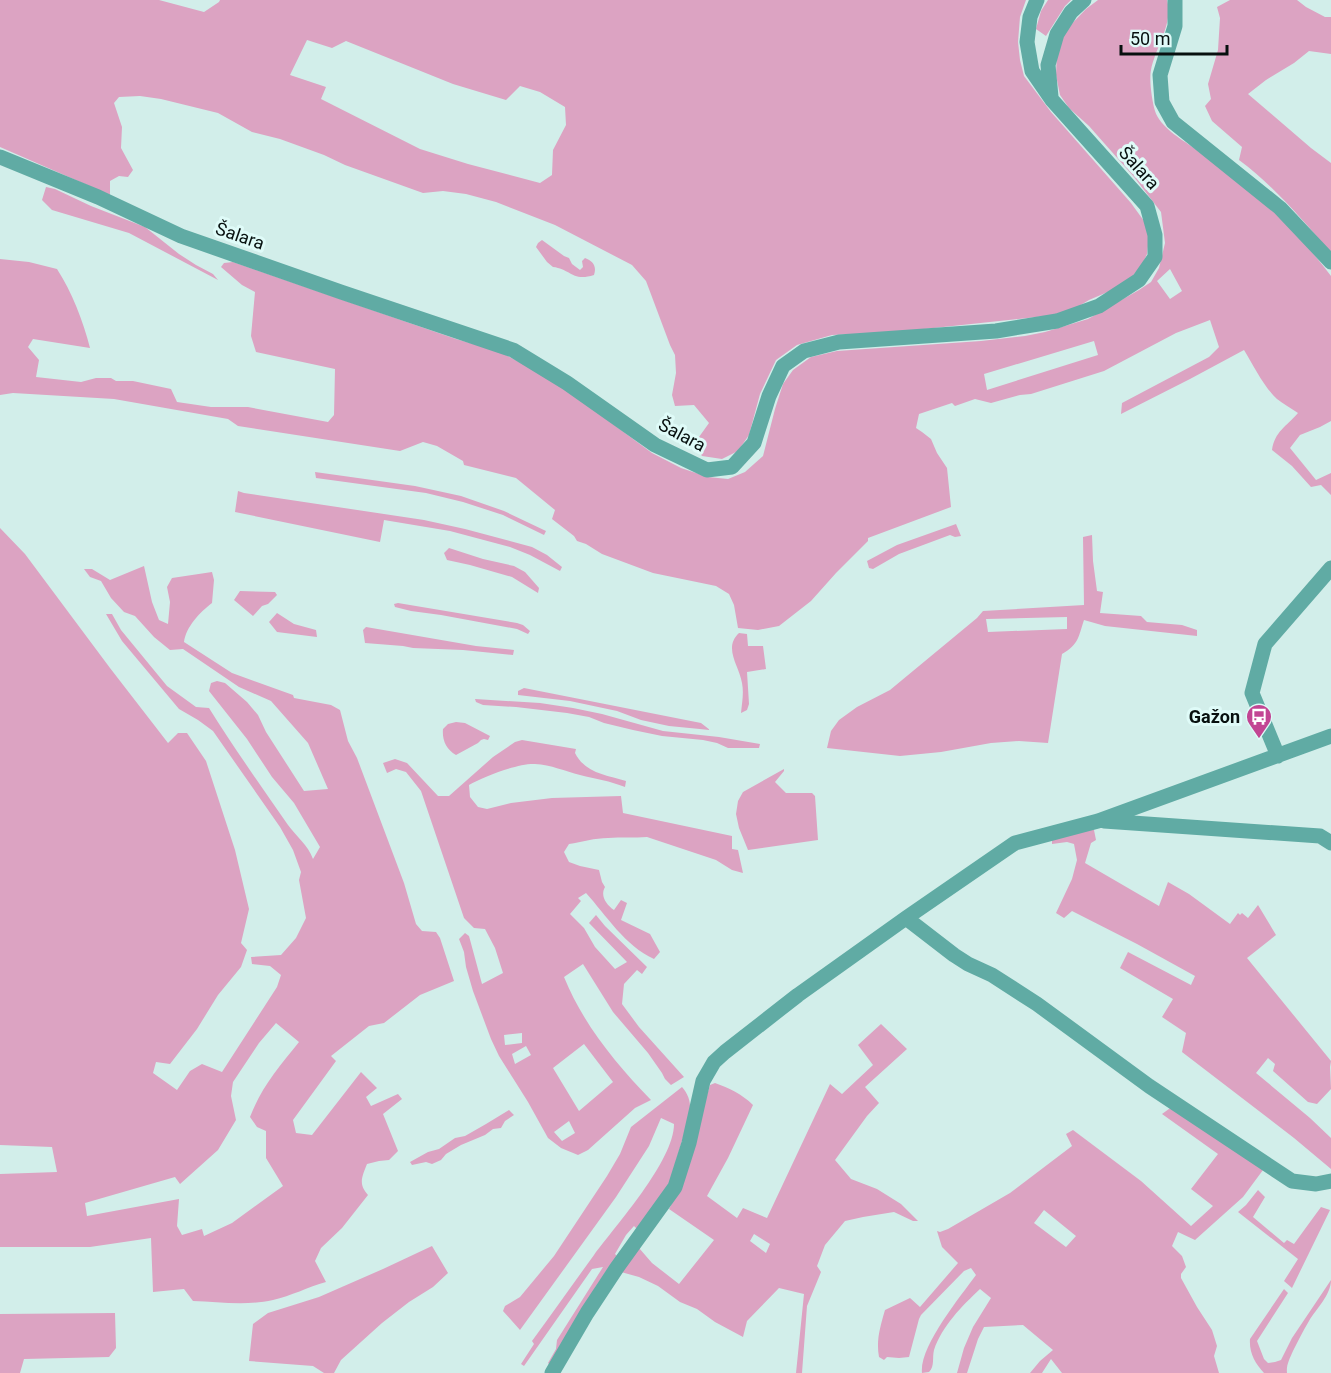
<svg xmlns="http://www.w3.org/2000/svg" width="1331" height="1373" font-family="Roboto,sans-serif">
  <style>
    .green { fill: #dca3c2; fill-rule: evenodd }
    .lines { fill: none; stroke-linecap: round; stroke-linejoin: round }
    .minor { stroke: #60aba4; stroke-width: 15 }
    .labels { text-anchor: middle; stroke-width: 6; stroke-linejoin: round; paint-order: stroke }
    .street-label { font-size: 18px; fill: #07100f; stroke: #dffbf8 }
    .poi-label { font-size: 18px; font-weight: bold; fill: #07100f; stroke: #dffbf8; text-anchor: end }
  </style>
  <rect width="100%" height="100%" fill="#d2eeea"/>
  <path class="green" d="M0,0H159L204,12L219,2L220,0H1026L1020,17L1018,42L1020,60L1024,76L1051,112L1131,203L1144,221L1149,238L1147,254L1142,265L1131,278L1110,291L1089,300L1069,312L1046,316L915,330L878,333L832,335L797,345L776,360L760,394L749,435L738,451L722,459L702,456L694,444L709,423L694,405L675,406L672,395L676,373L675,355L670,345L646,281L632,265L555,225L496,202L466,194L443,191L423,193L345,165L324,155L280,139L252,132L218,113L161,99L140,96L119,97L114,103L122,127L121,148L133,170L128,177L119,176L110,181V195L0,147ZM307,40L332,48L346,41L453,84L506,100L520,86L540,92L565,107L566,125L553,150L552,175L540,183L468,164L420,149L321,99L326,87L290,75Z
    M1048,0H1071L1065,6L1046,36L1036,29L1041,11Z
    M1098,0H1167C1174,23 1155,48 1151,70C1149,80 1152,101 1155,111C1160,127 1181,139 1194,148C1210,160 1228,170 1243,183C1275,209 1306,243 1331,276V421L1320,427L1300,435L1290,448L1316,480L1331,473V495L1321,485L1311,487L1292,466L1272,450C1275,431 1286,427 1298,413C1291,408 1283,404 1277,399C1264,387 1253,365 1244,350L1190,379L1121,414L1122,403L1209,357L1219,347L1210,320L1176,333L1104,371L1031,394L1020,395L991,403L975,399L955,406L952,403L919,414L916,428L922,432L931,439L937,453L947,468L951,507L868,538V541L836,573L811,601L779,626L758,630L738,628L734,605L729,594L716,586L653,573L602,554L586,544L577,541L574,536L552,519L555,510L516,478L464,465L463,461L437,446L423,442L400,451L238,426L228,419L114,399L13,393L0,395V259L29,262L57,269C72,292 83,321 90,348L33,339L28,347L39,360L36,377L81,382L96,378H111L116,381H133L171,389L177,402L211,407H248L328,422L334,415L335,369L256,352L251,336L255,292L242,285L221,267L224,263L233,262L456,339L498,351L529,367L571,393L652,453L681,468L708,477L728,479L745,472L763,456L775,409L783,384L793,370L811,357L837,351L981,341L1025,336L1045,332L1088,319L1139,290L1151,282L1159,268L1165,243L1161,212L1134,177L1089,126L1069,108L1060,95L1056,75L1057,51L1065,31L1086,9ZM1170,269L1182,291L1170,299L1157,281ZM1094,341L1098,355L987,390L984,374Z
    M1230,0H1297L1306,7L1325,17H1331V54L1309,51L1294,63L1266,80L1248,94L1311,148L1331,163V253C1303,220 1274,186 1239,160L1242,147L1212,121L1205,106L1211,99L1208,84L1218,50L1220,18L1217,7Z
    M46,187L55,189L91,206L145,227L179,254L196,265L213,274L218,280L129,233L52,210L42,200Z
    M542,240L564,256L569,258L572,264L580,270L583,267L582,261L585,258C593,261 597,266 594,275C572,282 571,269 553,267L547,262L536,247L538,243Z
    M315,472L415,486L461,496L504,511L546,531L544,535L503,515L463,502L426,493L316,478Z
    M238,491L244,493L424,520L465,529L532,547L547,555L562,567L560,571L530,555L510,547L450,531L384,520L380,542L235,512Z
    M956,524L961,536L955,537L950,535L899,554L873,569L869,568L867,561L897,545Z
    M0,528L25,554L110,668L168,743L178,733H187L206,761L235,850L249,909L241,943L247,950L241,967L218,995L197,1029L170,1064L156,1062L153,1073L177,1090L190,1071L202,1064L222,1072L277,987L281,975L270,966L252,964L251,957L281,955L296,938L306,918L299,880L301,872L293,850L280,827L213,731L198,720L179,709L122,641L106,614H112L121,630L167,686L196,707L209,708C234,748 261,786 288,825C296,836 308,845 313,859L320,847L294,803L272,777L247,739L209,691L211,683L217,681L225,683L247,702L258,715L266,732L304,791L328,789L308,743L271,701L239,687L183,649L170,650L154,637L135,616L124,612L111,598L101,581L90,577L84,569H92L110,580L144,566L152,602L159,620L168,624L170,602L167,587L172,578L212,572L214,580L212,603C200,612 186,627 184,642L232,673L293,695L294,698L331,705L340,710L348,741L357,758L404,883L416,924L422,931L436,932L440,938L454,981L420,995L384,1023L369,1026L331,1056L336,1061L293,1120L296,1133L312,1135L361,1072L377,1088L366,1097L371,1106L398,1094L402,1099L383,1114L398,1151L389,1160L379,1161L367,1164C362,1177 358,1184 368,1195L342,1228L321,1248L315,1261L326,1282C308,1287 291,1296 273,1300C247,1306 219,1302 193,1301L184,1289L153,1292L151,1238L90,1247H0V1174L57,1172L52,1147L0,1145ZM276,1023L299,1042C279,1067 262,1086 250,1117L257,1127L266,1131V1158L283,1186L232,1223L204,1236L202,1229L182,1235L177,1226L179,1199L87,1216L85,1203L175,1177L180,1184L218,1150L236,1120L231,1096L233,1082L259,1043Z
    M1092,535L1093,561L1097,591L1103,592L1100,613L1141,616L1147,622L1182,625L1197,630V636L1105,626L1084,620C1078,638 1079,644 1062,654L1048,743L1019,741L991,743L941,752L900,756L827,748L831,731L839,720L857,707L890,690L977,618L983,611L1084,605L1083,537ZM1067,617V629L988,632L986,619Z
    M449,548L483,559L514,566L525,572L539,588L538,593L512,577L470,565L447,560L444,553Z
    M240,591L275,592L277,595L268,604L262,606L253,616L234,600Z
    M398,603L517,623L523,625L530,631L528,634L517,629L441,615L411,611L395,607L394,604Z
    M277,613L294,624L316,630L317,637L277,632L269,622Z
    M366,627L476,646L514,650L513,655L463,650L413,648L403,646L365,643L363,630Z
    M739,633L747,634L748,646H763L766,669L747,672L749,704L747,710L741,713C742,703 744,693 742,683C739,665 723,648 739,633Z
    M524,688L701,723L710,730L669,726L641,720L617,711L570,701L518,695V691Z
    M475,699L540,703L573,708L602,714L663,731L719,737L760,744L759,748H728L717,743L703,740L662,736L633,730L604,723L589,717L567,713L516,707L483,705L476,702Z
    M456,722L465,723L490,736L488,740L484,739L481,740L478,743L456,755C446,749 442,740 443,729L448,724Z
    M522,740L576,749L575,753C585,773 606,775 626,781L625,787C610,781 596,779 580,775C565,771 551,765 535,764C518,763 483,777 469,785L470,797L478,807L487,809L511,803L552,798L621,796L623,813L732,836V849L738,850L743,873L732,870L716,860L647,837C634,838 621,837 608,838C595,838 582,842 569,844L564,852L569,862L580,866L599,870L602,882L605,887C600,896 606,904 614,910L621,900L627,903L621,920L650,934L660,952L654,959C625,946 606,915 586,893L578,898L581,901L570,914L584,928L595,947L615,969L627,962L589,923L596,915L605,926L647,967L642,974L637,970L624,984L622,1004L639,1027L684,1077L671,1085L665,1079L662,1073L648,1053L613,1012L583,964L564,977C583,1024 616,1064 651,1100L635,1108L588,1150L578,1155L561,1148L548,1138L528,1102L499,1056L491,1039L473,991L466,967L464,952L459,939L465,933L469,936L482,984L503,973L495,948L485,929L474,928L464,918L421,791L406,772L396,769L387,773L383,763L395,759L407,763L438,796H449L493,757L515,742ZM522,1033V1043L505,1045L504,1035ZM584,1044L613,1082L579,1111L553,1068ZM526,1046L531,1055L515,1064L512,1054ZM569,1121L575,1133L562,1141L554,1132Z
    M784,769V771L775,782L786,793H812L815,796L818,840L748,850L739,828L736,814L738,801L743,792Z
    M1084,828L1094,830L1096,840L1091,843L1085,863L1159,906L1168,882L1189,894L1230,924L1238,913L1240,915L1242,913L1248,918L1258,905L1276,935L1247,958L1331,1061L1330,1067L1331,1089L1317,1104L1308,1102L1273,1071L1275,1064L1268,1058L1256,1073L1310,1118L1331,1138V1169L1294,1138L1182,1052L1186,1033L1162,1017L1173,999L1120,968L1128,952L1191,985L1195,976L1137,944L1072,911L1064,918L1056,913L1072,879L1077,860L1074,844L1067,842L1052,844V839Z
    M881,1024L907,1049L865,1087L879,1103L867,1116L835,1160L851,1179L877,1189L901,1204L918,1221H913L894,1212L863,1217L845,1221L825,1245L817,1266L821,1272L807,1306L802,1373H796L804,1294L779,1288L747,1321L743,1337L715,1322L697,1309L680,1302L658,1286L639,1277L621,1272L639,1248L652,1263L679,1284L714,1240L669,1209L678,1192L710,1085L715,1083C729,1088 742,1094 753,1105L728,1158L707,1196L737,1218L743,1208L767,1218L830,1084L842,1094L873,1065L858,1045ZM754,1234L770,1244L766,1253L750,1241Z
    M682,1087C689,1095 691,1103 690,1114L668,1188L638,1230L634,1226L626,1235L615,1254L617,1256L596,1286L552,1367L548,1363L556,1349L557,1340L603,1267L592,1269L524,1366L521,1364L534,1344L532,1341C553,1312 573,1284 594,1255C616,1225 674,1161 674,1124L661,1118L649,1146L616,1197L520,1330L503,1311L505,1306L520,1297L554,1256L607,1176L620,1154L631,1127Z
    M1173,1106L1263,1170L1243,1197L1195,1240L1178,1232L1172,1246L1182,1256L1186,1267L1181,1274V1278L1197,1307L1212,1330L1217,1346L1214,1356L1219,1373H1062L1051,1359L1042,1373H1030L1040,1361L1053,1350L1023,1325L984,1327L978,1339L967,1373H957L964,1348L973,1327L991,1298L980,1289C962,1306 942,1326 934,1350C932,1358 935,1366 929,1372L922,1373C919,1347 960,1297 976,1275L971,1268L964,1271L921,1315L919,1319L909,1357L899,1358L887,1357L884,1360L879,1357C876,1341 880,1327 885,1310L910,1298L920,1307L958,1263L942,1247L937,1231L940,1232L948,1229L1010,1193L1072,1146L1066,1134L1073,1130L1141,1181L1191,1226L1213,1206L1191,1189L1218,1154L1162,1114ZM1044,1210L1076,1236L1066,1247L1034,1223Z
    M509,1110L514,1115L505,1121L501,1128L493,1129L485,1135L461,1145L446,1154L441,1160L432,1164L426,1162L412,1165L410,1162L428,1152L439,1149L455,1138L465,1136L486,1124Z
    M1258,1190L1265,1197L1253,1217L1284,1243L1287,1240L1294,1244L1321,1207L1330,1210L1292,1288L1284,1281L1298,1259L1238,1212L1246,1205Z
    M432,1246L448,1273L433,1287L409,1302L382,1323L341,1360L334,1373H324L313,1366L249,1361L253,1324L268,1313L319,1297L383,1269Z
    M1331,1280C1331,1295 1316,1309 1309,1321C1303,1331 1298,1341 1293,1351C1290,1358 1286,1365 1287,1373H1264C1255,1363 1249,1353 1250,1339L1284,1289L1288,1293L1257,1341L1264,1359L1268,1363L1275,1362L1281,1360L1292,1338Z
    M115,1313L116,1348L109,1357L24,1359L20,1373H0V1314Z"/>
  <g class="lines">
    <path class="minor" d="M1175,0V26L1160,75L1162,102L1173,122L1280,208L1331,262
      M1051,97L1048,65L1057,34L1071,12L1084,0
      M0,157L98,197L181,236L341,292L513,350L567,383L655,445L707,470L732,467L754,443L769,396L783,366L804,351L839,342L996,331L1057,321L1099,306L1139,280L1155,257V235L1147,206L1052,100L1032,71L1027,42L1030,17L1037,0
      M1278,756L1252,693L1265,644L1331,568
      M1104,821L1320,836L1331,843
      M906,918L954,955L968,964L992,975L1037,1004L1149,1086L1292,1181L1316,1184L1331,1181
      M552,1373L587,1313L616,1269L675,1187L689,1143L703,1081L714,1062L725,1052L798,995L906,918L1015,843L1098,821L1331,736"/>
  </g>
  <defs>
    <symbol id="bus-pin" viewBox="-11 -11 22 30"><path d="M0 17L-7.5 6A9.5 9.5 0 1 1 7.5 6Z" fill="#c24593" stroke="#dffbf8"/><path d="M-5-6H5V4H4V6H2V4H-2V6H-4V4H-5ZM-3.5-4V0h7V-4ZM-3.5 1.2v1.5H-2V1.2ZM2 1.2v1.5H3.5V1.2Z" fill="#fff"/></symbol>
  </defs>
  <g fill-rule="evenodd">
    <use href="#bus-pin" x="1244" y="702" width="30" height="40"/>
  </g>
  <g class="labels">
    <g class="street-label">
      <text transform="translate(1139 168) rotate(48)" y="6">Šalara</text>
      <text transform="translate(240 236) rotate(19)" y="6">Šalara</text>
      <text transform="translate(682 435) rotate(28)" y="6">Šalara</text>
    </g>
    <g class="poi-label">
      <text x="1240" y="723">Gažon</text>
    </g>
  </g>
  <path d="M1121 45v9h106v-9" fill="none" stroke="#07100f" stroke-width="3"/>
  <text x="1130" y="45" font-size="18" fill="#07100f" stroke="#dffbf8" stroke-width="4.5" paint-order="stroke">50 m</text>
</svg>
